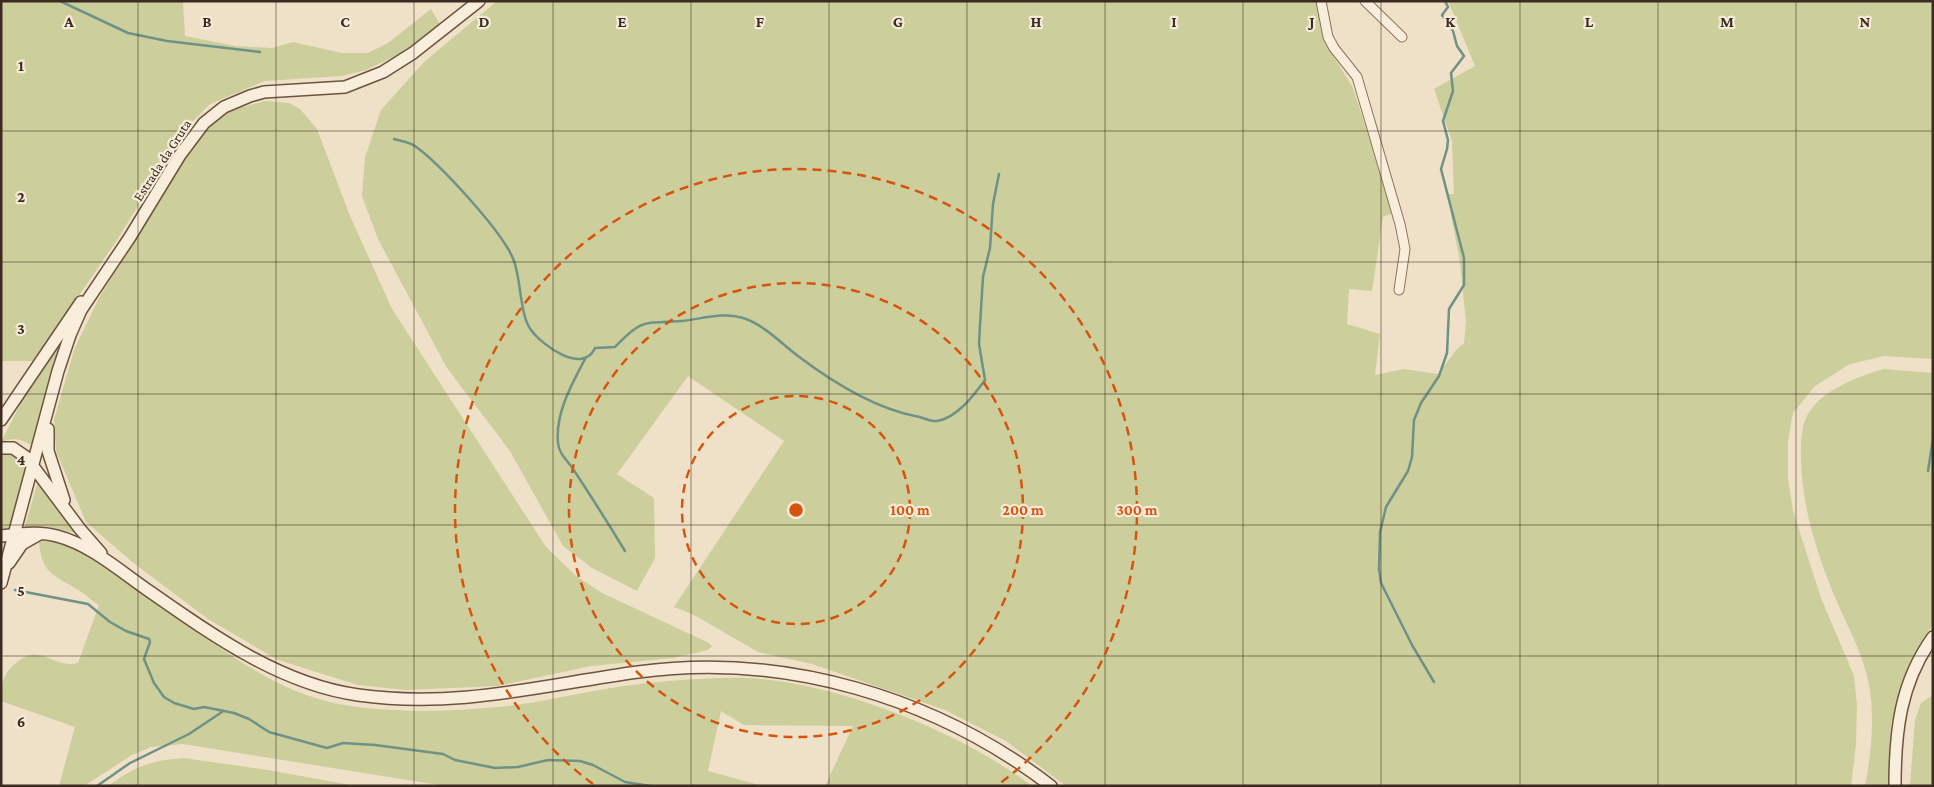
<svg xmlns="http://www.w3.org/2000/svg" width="1934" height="787" font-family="'Crimson Pro',serif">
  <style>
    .green { fill: #ccce9b }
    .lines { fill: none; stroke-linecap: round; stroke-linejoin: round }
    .stream { stroke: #6f9287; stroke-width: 2.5 }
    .street-casing { stroke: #8c725c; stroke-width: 11 }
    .secondary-casing { stroke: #6e533f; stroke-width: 14 }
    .street { stroke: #f9eedc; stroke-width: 9 }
    .secondary { stroke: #f9eedc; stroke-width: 11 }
    .grid { fill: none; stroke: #3c2b20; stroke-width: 1; stroke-opacity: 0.55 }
    .ring { fill: none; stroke: #d7540e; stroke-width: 2.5; stroke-dasharray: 9 6 }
    .labels { text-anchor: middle; stroke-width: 4.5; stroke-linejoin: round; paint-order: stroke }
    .street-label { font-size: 14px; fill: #3c2b20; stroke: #f6ebd8 }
    .grid-label { font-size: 16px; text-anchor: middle; font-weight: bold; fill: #3c2b20; stroke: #f6ebd8; stroke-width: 4.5; stroke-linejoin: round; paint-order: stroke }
    .centre { fill: #d7540e; stroke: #f6ebd8; stroke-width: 2.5 }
    .ring-label { font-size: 15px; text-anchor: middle; font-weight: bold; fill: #d7540e; stroke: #f6ebd8; stroke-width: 4.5; stroke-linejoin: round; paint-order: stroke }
  </style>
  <rect width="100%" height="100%" fill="#efe0c8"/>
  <path class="green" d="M1,1H183L185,36L235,46L272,48L293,42L342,53H368L388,43L431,9L440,24L399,54L366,70L342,76L265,81L210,104L186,128L117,240L34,361H1Z
    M497,1H1321L1326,44L1353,88L1392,210L1391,214L1383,217L1372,291L1349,289L1347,324L1380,334L1375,375L1404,369L1438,374L1457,349L1464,343L1466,322L1460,262L1447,194H1454L1452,141L1434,89L1475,66L1448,1H1933V359L1884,356L1850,364L1815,386L1793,413L1788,440V478L1793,511L1821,598L1854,676L1857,705L1856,745L1851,786H1066L1006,741L945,710L812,664L758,652L696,616L674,607L784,441L688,376L617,474L654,498L655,558L637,591L592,568L563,546L510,451L447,368L378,239L362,196L365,157L381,110L424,62Z
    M265,101L289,103L300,109L317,129L350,216L392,309L546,547L576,576L602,593L707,642L712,646L708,650L673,658L591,666L497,686L406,690L358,685L278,660L208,619L131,561L86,522L56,451L54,420L74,350L99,298L197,138L216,118L236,109Z
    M65,335L43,405L33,446C21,439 14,437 1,442L28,389Z
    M1884,369L1933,373V625C1910,654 1897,692 1891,728C1888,746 1890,767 1890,786H1865C1872,751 1876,707 1866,672C1859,646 1845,621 1834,595C1816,551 1801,503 1801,456C1801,444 1801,429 1806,418C1817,392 1858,376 1884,369Z
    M7,454L13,455L26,463C25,483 19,510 9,529L1,531V456Z
    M39,478L80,534L46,526L24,529Z
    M55,539L82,549C118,575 154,601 190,627C239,661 283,694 344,705C394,713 448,712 498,707C540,703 582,692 624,686C665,681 706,677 747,678C836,682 961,732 1032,786H825L853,726L744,725L721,711L708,771L763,786H445L183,744L151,747L132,755L84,786H59L75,727L1,701C1,684 3,674 16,663C41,641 53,670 78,663L99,605C93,602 89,597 83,593C59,576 42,578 39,542Z
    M1933,695V786H1910L1915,720L1921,703Z
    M183,758L268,770L356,786H108C136,766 149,761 183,758Z"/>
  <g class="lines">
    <path class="stream" d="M60,1L128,33L167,41L260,52
      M394,139C401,141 409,142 415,146C440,164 504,233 514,261C521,280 520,316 531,330C543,346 583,375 595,348L615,347C644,317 644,324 682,321C702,319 725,311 746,319C765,326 782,344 798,356C831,381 875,408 915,416C922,417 931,422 937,421C957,418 974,395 985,380L979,344L980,325L983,277L990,248L993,204L999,174
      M585,359C572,384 555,413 558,443C559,454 567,460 573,469C591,496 608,523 625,551
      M1928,471L1933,439
      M15,590L88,604L110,622L126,631L149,639L150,642L144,659L154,683L164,697L174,703L194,709L204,707L234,713L249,719L269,732L327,748L343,743L375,745L443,754L455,760L495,768L518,767L548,760L580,761L593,765L625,782L650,786
      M1434,682L1412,645L1381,583L1379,569L1380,532L1386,507L1408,471L1412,457L1414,420L1421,403L1439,376L1447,353L1449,309L1464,285V258L1441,169L1447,149L1448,140L1443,121L1453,91L1451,73L1464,56L1457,46L1453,31L1442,15L1448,7L1445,1
      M97,786L130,763L189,734L222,712"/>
    <defs>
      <path id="street" d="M1321,1L1328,37L1334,48L1357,77L1400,224L1405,249L1399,290
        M1365,1L1402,37"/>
      <path id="secondary" d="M1,420L81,302
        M48,429V451L64,500
        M1,448H13L26,457L80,529L101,553
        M1,536C20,534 39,531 57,536C91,545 120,571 149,591C212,635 280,684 358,695C457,709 542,685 638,672C784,652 935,697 1051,786
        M9,563L22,544L38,535
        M1,583L58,371L70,335L81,310L130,237L180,155L204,123L224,107L250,96L264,92L345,87L383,72L413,53L479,1
        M1895,786C1895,732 1900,683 1933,637"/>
    </defs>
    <use href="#street" class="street-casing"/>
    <use href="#secondary" class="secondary-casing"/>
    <use href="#street" class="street"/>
    <use href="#secondary" class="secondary"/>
  </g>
  <path class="grid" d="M138,1V786M276,1V786M414,1V786M553,1V786M691,1V786M829,1V786M967,1V786M1105,1V786M1243,1V786M1381,1V786M1520,1V786M1658,1V786M1796,1V786M1,131H1933M1,262H1933M1,394H1933M1,525H1933M1,656H1933"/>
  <g class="ring">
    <circle cx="796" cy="510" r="114"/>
    <circle cx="796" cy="510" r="227"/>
    <path d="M593 784A341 341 0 1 1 999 784"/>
  </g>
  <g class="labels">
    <g class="street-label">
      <text transform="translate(162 160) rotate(-57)" y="5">Estrada da Gruta</text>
    </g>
  </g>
  <g class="grid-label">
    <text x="69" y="27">A</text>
    <text x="207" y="27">B</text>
    <text x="345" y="27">C</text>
    <text x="484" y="27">D</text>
    <text x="622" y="27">E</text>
    <text x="760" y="27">F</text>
    <text x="898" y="27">G</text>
    <text x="1036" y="27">H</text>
    <text x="1174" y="27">I</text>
    <text x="1312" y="27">J</text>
    <text x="1450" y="27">K</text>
    <text x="1589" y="27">L</text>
    <text x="1727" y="27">M</text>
    <text x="1865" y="27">N</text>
    <text x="21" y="71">1</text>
    <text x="21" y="202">2</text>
    <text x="21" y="334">3</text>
    <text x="21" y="465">4</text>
    <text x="21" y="596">5</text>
    <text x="21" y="727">6</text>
  </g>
  <circle cx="796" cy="510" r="8" class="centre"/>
  <g class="ring-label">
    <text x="910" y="515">100 m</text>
    <text x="1023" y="515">200 m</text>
    <text x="1137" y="515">300 m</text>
  </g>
  <rect width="1934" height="787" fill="none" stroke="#3c2b20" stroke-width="5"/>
</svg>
